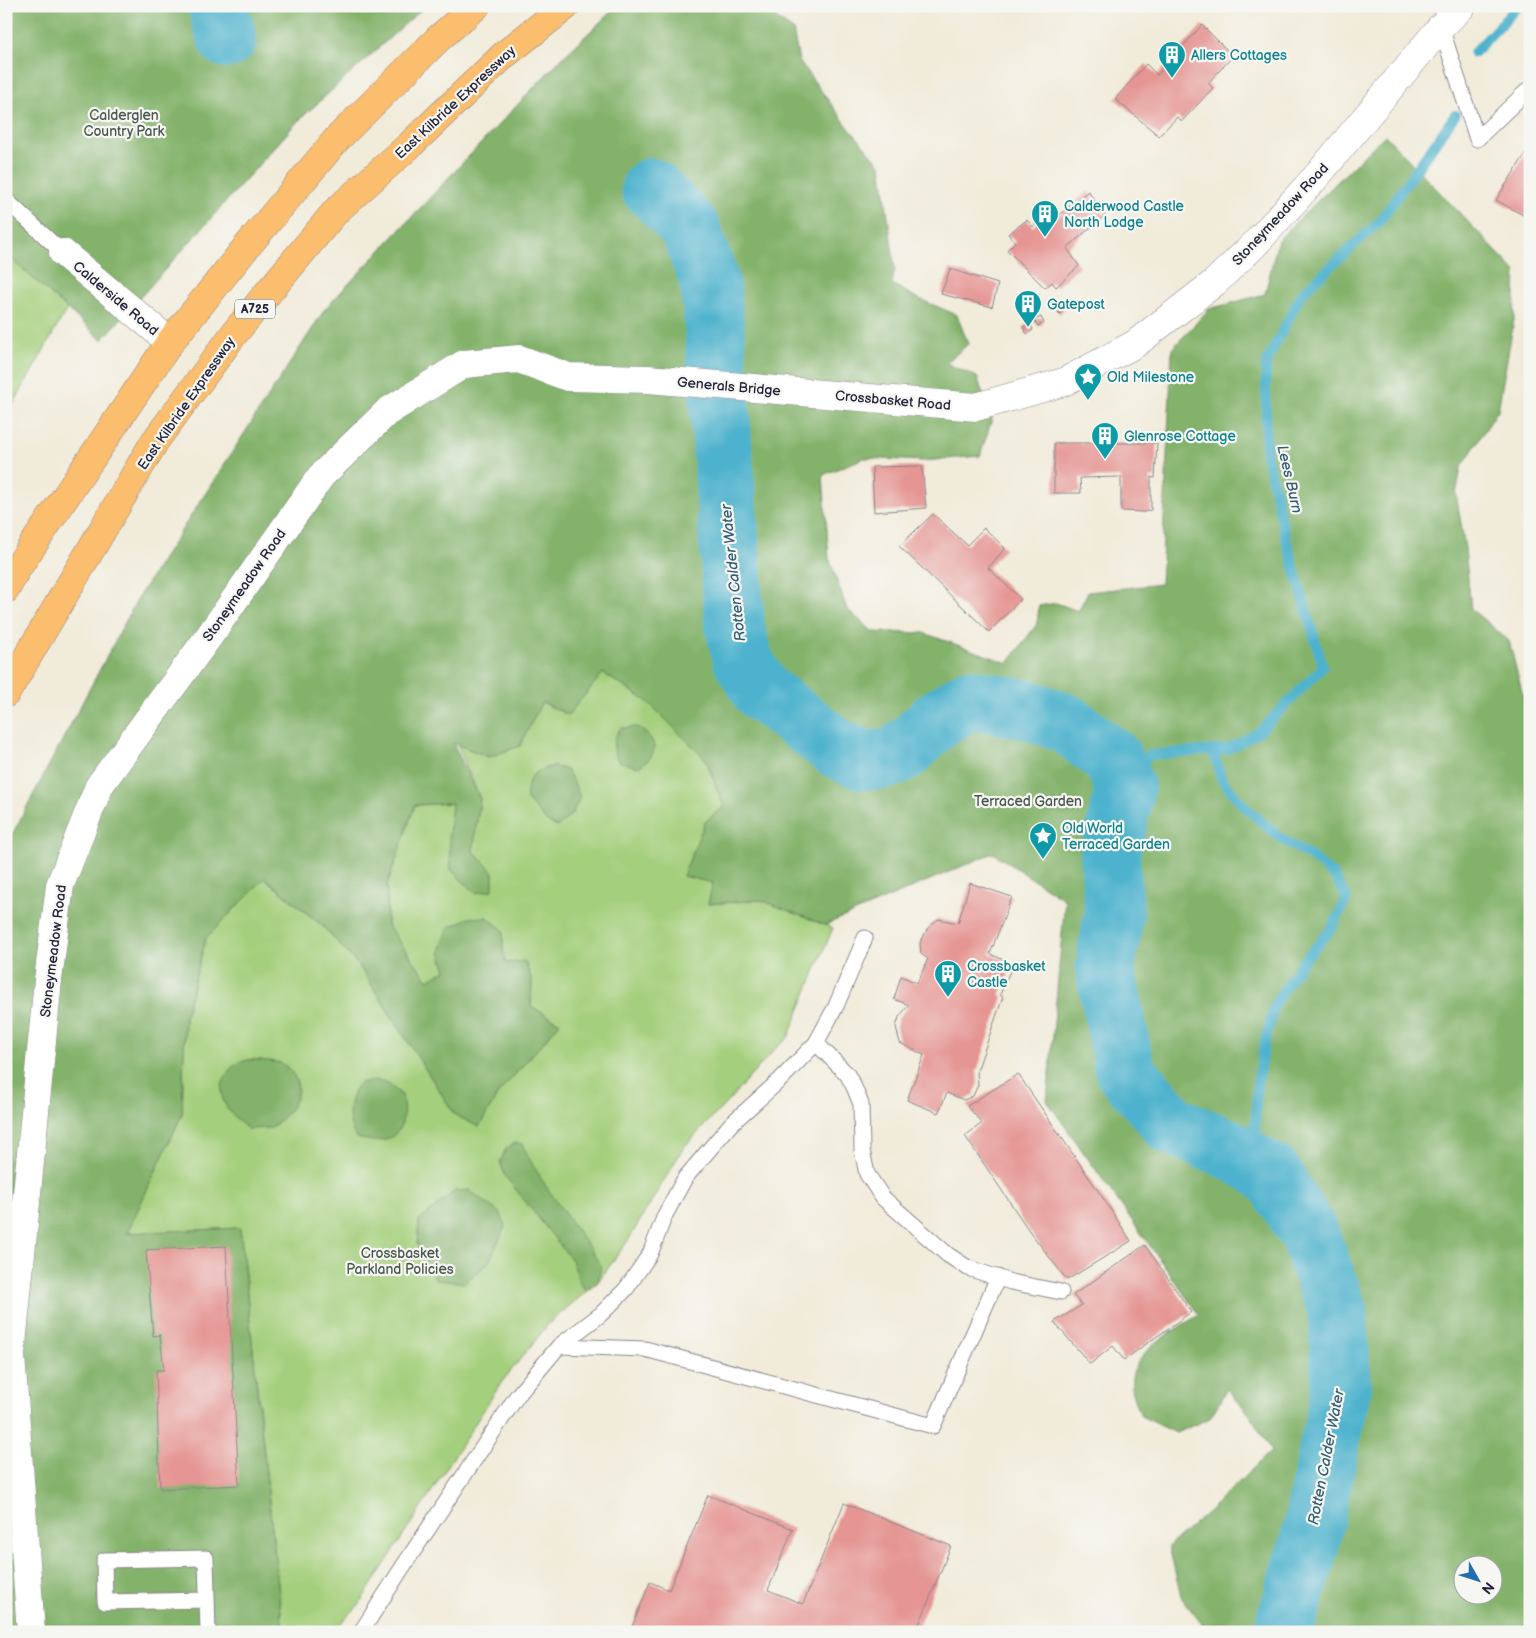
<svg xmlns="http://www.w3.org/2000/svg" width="1536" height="1638" font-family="'Balsamiq Sans',sans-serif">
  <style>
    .green { fill: #a4cf7b; stroke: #63785b }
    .forest { fill: #83b26b; stroke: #526a53; fill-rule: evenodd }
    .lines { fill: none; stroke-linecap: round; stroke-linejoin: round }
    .stream { stroke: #4eb2cd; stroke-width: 10 }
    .river { stroke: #4eb2cd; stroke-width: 60 }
    .building { fill: #e59593 }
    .service-casing { stroke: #8a868a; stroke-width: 17 }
    .minor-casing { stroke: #8a868a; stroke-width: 29 }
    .trunk-casing { stroke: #8a868a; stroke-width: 29 }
    .service { stroke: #fff; stroke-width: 15 }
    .minor { stroke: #fff; stroke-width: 28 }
    .trunk { stroke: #fbbd6e; stroke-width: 28 }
    .labels { text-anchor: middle; stroke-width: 4.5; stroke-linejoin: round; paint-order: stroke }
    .shield { fill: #f6f6f2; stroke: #626272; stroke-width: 1 }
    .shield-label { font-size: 12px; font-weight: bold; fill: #22223b }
    .culture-label { font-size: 14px; fill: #0d838f; stroke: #f6f6f2; text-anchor: start }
    .street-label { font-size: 14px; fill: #22223b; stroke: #f6f6f2 }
    .park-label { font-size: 14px; fill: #49564e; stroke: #f6f6f2 }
    .water-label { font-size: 15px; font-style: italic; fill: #345c75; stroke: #f6f6f2 }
  </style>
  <rect width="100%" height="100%" fill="#f6f6f2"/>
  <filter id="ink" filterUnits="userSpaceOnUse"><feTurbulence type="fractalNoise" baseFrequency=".02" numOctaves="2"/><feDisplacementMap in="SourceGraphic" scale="10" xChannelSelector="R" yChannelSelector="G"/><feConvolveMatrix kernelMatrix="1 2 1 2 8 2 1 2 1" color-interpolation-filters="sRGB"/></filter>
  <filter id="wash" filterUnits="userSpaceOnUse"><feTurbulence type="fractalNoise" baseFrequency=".0096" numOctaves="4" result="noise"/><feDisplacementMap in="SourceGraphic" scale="20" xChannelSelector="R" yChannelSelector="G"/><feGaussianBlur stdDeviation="1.12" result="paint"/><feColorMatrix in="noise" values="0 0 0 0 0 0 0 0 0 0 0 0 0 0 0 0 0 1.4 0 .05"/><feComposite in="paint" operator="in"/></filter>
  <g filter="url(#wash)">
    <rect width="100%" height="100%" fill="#f1ebd9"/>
    <path class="green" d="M6,254L67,309L6,417Z
      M603,673L648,702L706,760L724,807L705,822L713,883L709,904L761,900L833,928L788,1038L776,1048L731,1098L684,1147L629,1239L598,1282L550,1322L501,1383L358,1606L332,1632H283L240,1228L127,1233L182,1114L185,1017L206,938L264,878L325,928L360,967L455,1115L479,1126L498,1094L560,1023L531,1006L532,980L506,963L503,950V930L440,951L446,970L428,980L387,925V885L415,805L453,803L449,837L493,872L473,851L480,799L457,744L489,757L542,702L568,715Z"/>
    <path class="forest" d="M6,6H425L298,121L102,340L6,254Z
      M617,6H759L793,30L799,61L849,128L881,165L895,269L892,284L917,298L957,315L968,344L946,363L977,377L992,419L980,456L923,461L864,458L823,475L829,558L847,609L873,632L924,633L1008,663L1037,624L1039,606L1056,603L1078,611L1088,592L1161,584L1172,349L1209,309L1265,294L1278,240L1385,135L1516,272L1514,320L1498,410L1461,468L1456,494L1465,548L1471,609L1509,641L1530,723V1632H1208L1181,1597L1169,1546L1210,1510L1271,1451L1251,1416L1227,1389L1210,1418L1176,1433L1141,1416C1138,1407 1133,1396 1132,1387C1127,1353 1175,1330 1199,1315L1047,1101L1065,900L993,853L825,925L761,900L708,904L713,883L683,876L705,822L724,807L706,760L648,702L603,673L568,715L542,702L520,746L489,757L453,743L480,799L473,851L493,872V890L475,893L451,870L449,837L452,803L415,805L387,885V925L428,980L446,970L440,951L449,927L469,918L487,917L503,930V950L506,963L525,961L532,980L531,1006L560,1023L498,1094L479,1127L455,1115L360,967L325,928L265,878L206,938L185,1017L182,1114L127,1233L240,1228L283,1632H6V846L139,596L325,309L553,67ZM1464,1566H1494V1596H1464Z
      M637,727C658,740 661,754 638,767L618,761C612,748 612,739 621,728Z
      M553,766L567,770L574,783L580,797L572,814L557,827L547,822L527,800C526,778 532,771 553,766Z
      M260,1060C266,1061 273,1061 280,1063C285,1065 291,1070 294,1076C306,1096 287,1115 271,1128L248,1129C239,1122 229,1113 224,1102C217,1087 227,1065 244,1061C249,1059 255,1060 260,1060Z
      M375,1080L388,1084L402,1095C406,1114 404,1137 380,1141C373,1142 364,1139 356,1138C346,1119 347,1101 359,1083Z
      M514,1143L522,1144C542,1188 576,1225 601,1266L598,1282L586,1291L580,1283L572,1260L505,1176L500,1162L506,1149Z
      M469,1190L501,1214L505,1227L489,1262L464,1283L436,1280L417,1244L419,1221L455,1191Z"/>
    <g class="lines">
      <path class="stream" d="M1474,53L1518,6
        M1213,750L1222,780L1244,806L1279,837L1313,858L1334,876L1347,898L1332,928L1300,965L1275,1003L1264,1046L1257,1085L1255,1129L1246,1159
        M1125,787L1150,755L1229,749L1260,731L1323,667L1287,543L1266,453V363L1302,293L1380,221L1455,115"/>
      <path class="river" d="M218,6L227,38
        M651,188L690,228L710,283L714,324L735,627L743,660L761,691L838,749L862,760H883L903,752L938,719L970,699L1029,710L1066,723L1112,758L1125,787L1110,855L1114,914L1105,967L1125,1071L1172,1125L1229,1149L1272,1174L1309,1234L1338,1311L1341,1389L1309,1546L1283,1632"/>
    </g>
    <g id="blocks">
      <path class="building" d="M1202,25L1233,56L1208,83L1213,88L1182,121L1177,117L1159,136L1115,99L1146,64L1157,75Z
        M1530,147V219L1496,200Z
        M1088,191L1105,215L1067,248L1079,266L1056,287L1052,282L1045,288L1007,250L1015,242L1008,234L1027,220L1033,227L1038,221L1044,228Z
        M950,269L998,284L992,307L941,294Z
        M1067,297L1073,302L1068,308L1063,303Z
        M1060,305L1064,309L1060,314L1055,309Z
        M1041,317L1044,323L1038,326L1034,320Z
        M1030,323L1033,330L1027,334L1023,327Z
        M1098,437L1109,438L1110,443H1157L1155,478L1151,477V510L1144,512L1121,511V477L1080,478L1081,493H1054V443H1099Z
        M922,466L926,508L874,512L872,467Z
        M933,514L967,545L984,528L1005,548L988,568L1021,599L989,632L899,546Z
        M970,883L1012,897L990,954L1013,964L1000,995L1003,997L977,1071L978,1085L973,1096L964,1100L947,1093L938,1113L907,1100L924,1055L900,1043L896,1027L899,1017L909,1005L894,999L901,976L917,983L928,959L921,954L920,943L928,928L938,919L958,923Z
        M1018,1074L1101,1195L1131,1241L1067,1280L1030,1232L965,1136L982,1123L967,1106Z
        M1145,1245L1191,1312L1124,1360L1113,1346L1090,1364L1054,1322L1082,1305L1073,1295Z
        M226,1246L239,1485L160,1489L156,1370H164L160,1335L153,1336L146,1250Z
        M708,1495L793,1529L768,1590L803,1604L844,1503L951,1546L916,1632H630L650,1582L669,1590Z"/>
    </g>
  </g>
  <g filter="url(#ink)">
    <use href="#blocks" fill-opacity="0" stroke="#8a868a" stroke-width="1"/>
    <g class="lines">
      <defs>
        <path id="service" d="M1441,27L1477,139L1530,88
          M6,200L63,253
          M816,1043L847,1074L854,1087L861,1104L862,1150L867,1174L883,1198L948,1255L968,1268L1011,1282L1061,1292
          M559,1346L645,1349L933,1426L998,1277
          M207,1600L105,1602L104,1560L206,1558L208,1632
          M361,1632L402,1568L517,1396L559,1346L600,1315L626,1289L650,1254L665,1215L685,1178L731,1124L780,1080L816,1043L836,1006L865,938"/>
        <path id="minor" d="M63,253L170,342
          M31,1632L11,1355L48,980L60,885L99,786L210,635L321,476L387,412L464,364L519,359L568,377L648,379L976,407L1064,382L1135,344L1214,283L1254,245L1316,177L1441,27L1462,6"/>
        <path id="trunk" d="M6,589L16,570L170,342L244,250L337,139L439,38L476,6
          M6,693L155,441L237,330L336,211L411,144L504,55L566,6"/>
      </defs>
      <use href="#service" class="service-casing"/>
      <use href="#minor" class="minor-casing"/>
      <use href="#trunk" class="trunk-casing"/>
      <use href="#service" class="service"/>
      <use href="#minor" class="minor"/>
      <use href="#trunk" class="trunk"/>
    </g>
  </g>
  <defs>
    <symbol id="building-pin" viewBox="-11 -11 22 30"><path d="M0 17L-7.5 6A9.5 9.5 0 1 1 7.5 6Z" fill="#0f9aa8" stroke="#f6f6f2"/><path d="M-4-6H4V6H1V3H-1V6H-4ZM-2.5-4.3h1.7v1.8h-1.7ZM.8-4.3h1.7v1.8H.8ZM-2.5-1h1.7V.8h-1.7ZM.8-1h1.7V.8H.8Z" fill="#fff"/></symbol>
    <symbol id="sight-pin" viewBox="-11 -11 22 30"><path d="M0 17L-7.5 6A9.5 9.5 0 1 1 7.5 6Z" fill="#0f9aa8" stroke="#f6f6f2"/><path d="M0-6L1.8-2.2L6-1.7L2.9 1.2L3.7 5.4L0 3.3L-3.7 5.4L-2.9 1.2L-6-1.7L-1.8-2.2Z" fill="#fff"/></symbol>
  </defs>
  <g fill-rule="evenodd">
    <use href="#building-pin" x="1156" y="39" width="32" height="43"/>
    <use href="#building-pin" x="1029" y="198" width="32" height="43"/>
    <use href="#building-pin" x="1012" y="288" width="32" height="43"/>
    <use href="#sight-pin" x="1072" y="361" width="32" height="43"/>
    <use href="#building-pin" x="1089" y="420" width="32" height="43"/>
    <use href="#sight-pin" x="1027" y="820" width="32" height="43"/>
    <use href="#building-pin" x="932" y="958" width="32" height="43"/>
  </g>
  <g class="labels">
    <rect class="shield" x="235" y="299.5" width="40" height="19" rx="4"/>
    <g class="shield-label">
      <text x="255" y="313">A725</text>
    </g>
    <g class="culture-label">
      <text x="1191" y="60">Allers Cottages</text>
      <text x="1064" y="211">Calderwood Castle<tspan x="1064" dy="16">North Lodge</tspan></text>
      <text x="1047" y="309">Gatepost</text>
      <text x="1107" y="382">Old Milestone</text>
      <text x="1124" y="441">Glenrose Cottage</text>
      <text x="1062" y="833">Old World<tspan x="1062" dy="16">Terraced Garden</tspan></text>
      <text x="967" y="971">Crossbasket<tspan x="967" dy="16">Castle</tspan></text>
    </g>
    <g class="street-label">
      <text transform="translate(455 102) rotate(-43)" y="5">East Kilbride Expressway</text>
      <text transform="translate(1280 214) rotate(-47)" y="5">Stoneymeadow Road</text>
      <text transform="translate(116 298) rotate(40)" y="5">Calderside Road</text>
      <text transform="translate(729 386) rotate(5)" y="5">Generals Bridge</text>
      <text transform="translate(893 400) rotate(5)" y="5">Crossbasket Road</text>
      <text transform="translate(186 403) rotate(-55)" y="5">East Kilbride Expressway</text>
      <text transform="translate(244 585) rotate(-55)" y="5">Stoneymeadow Road</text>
      <text transform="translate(53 951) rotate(-83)" y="5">Stoneymeadow Road</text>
    </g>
    <g class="park-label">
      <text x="124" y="120">Calderglen<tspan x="124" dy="16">Country Park</tspan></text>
      <text x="1028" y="806">Terraced Garden</text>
      <text x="400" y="1258">Crossbasket<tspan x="400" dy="16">Parkland Policies</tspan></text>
    </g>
    <g class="water-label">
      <text transform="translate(1290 479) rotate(77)" y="5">Lees Burn</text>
      <text transform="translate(733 573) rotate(-96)" y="5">Rotten Calder Water</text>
      <text transform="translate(1326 1457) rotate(-79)" y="5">Rotten Calder Water</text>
    </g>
  </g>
  <rect width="1536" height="1638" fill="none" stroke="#f6f6f2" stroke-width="25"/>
  <g transform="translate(1478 1580) rotate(129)"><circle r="24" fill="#f6f6f2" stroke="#a1a1a9"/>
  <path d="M0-4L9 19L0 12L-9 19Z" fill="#1f6fb2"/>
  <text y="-8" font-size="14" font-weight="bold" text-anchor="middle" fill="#22223b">N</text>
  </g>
</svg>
